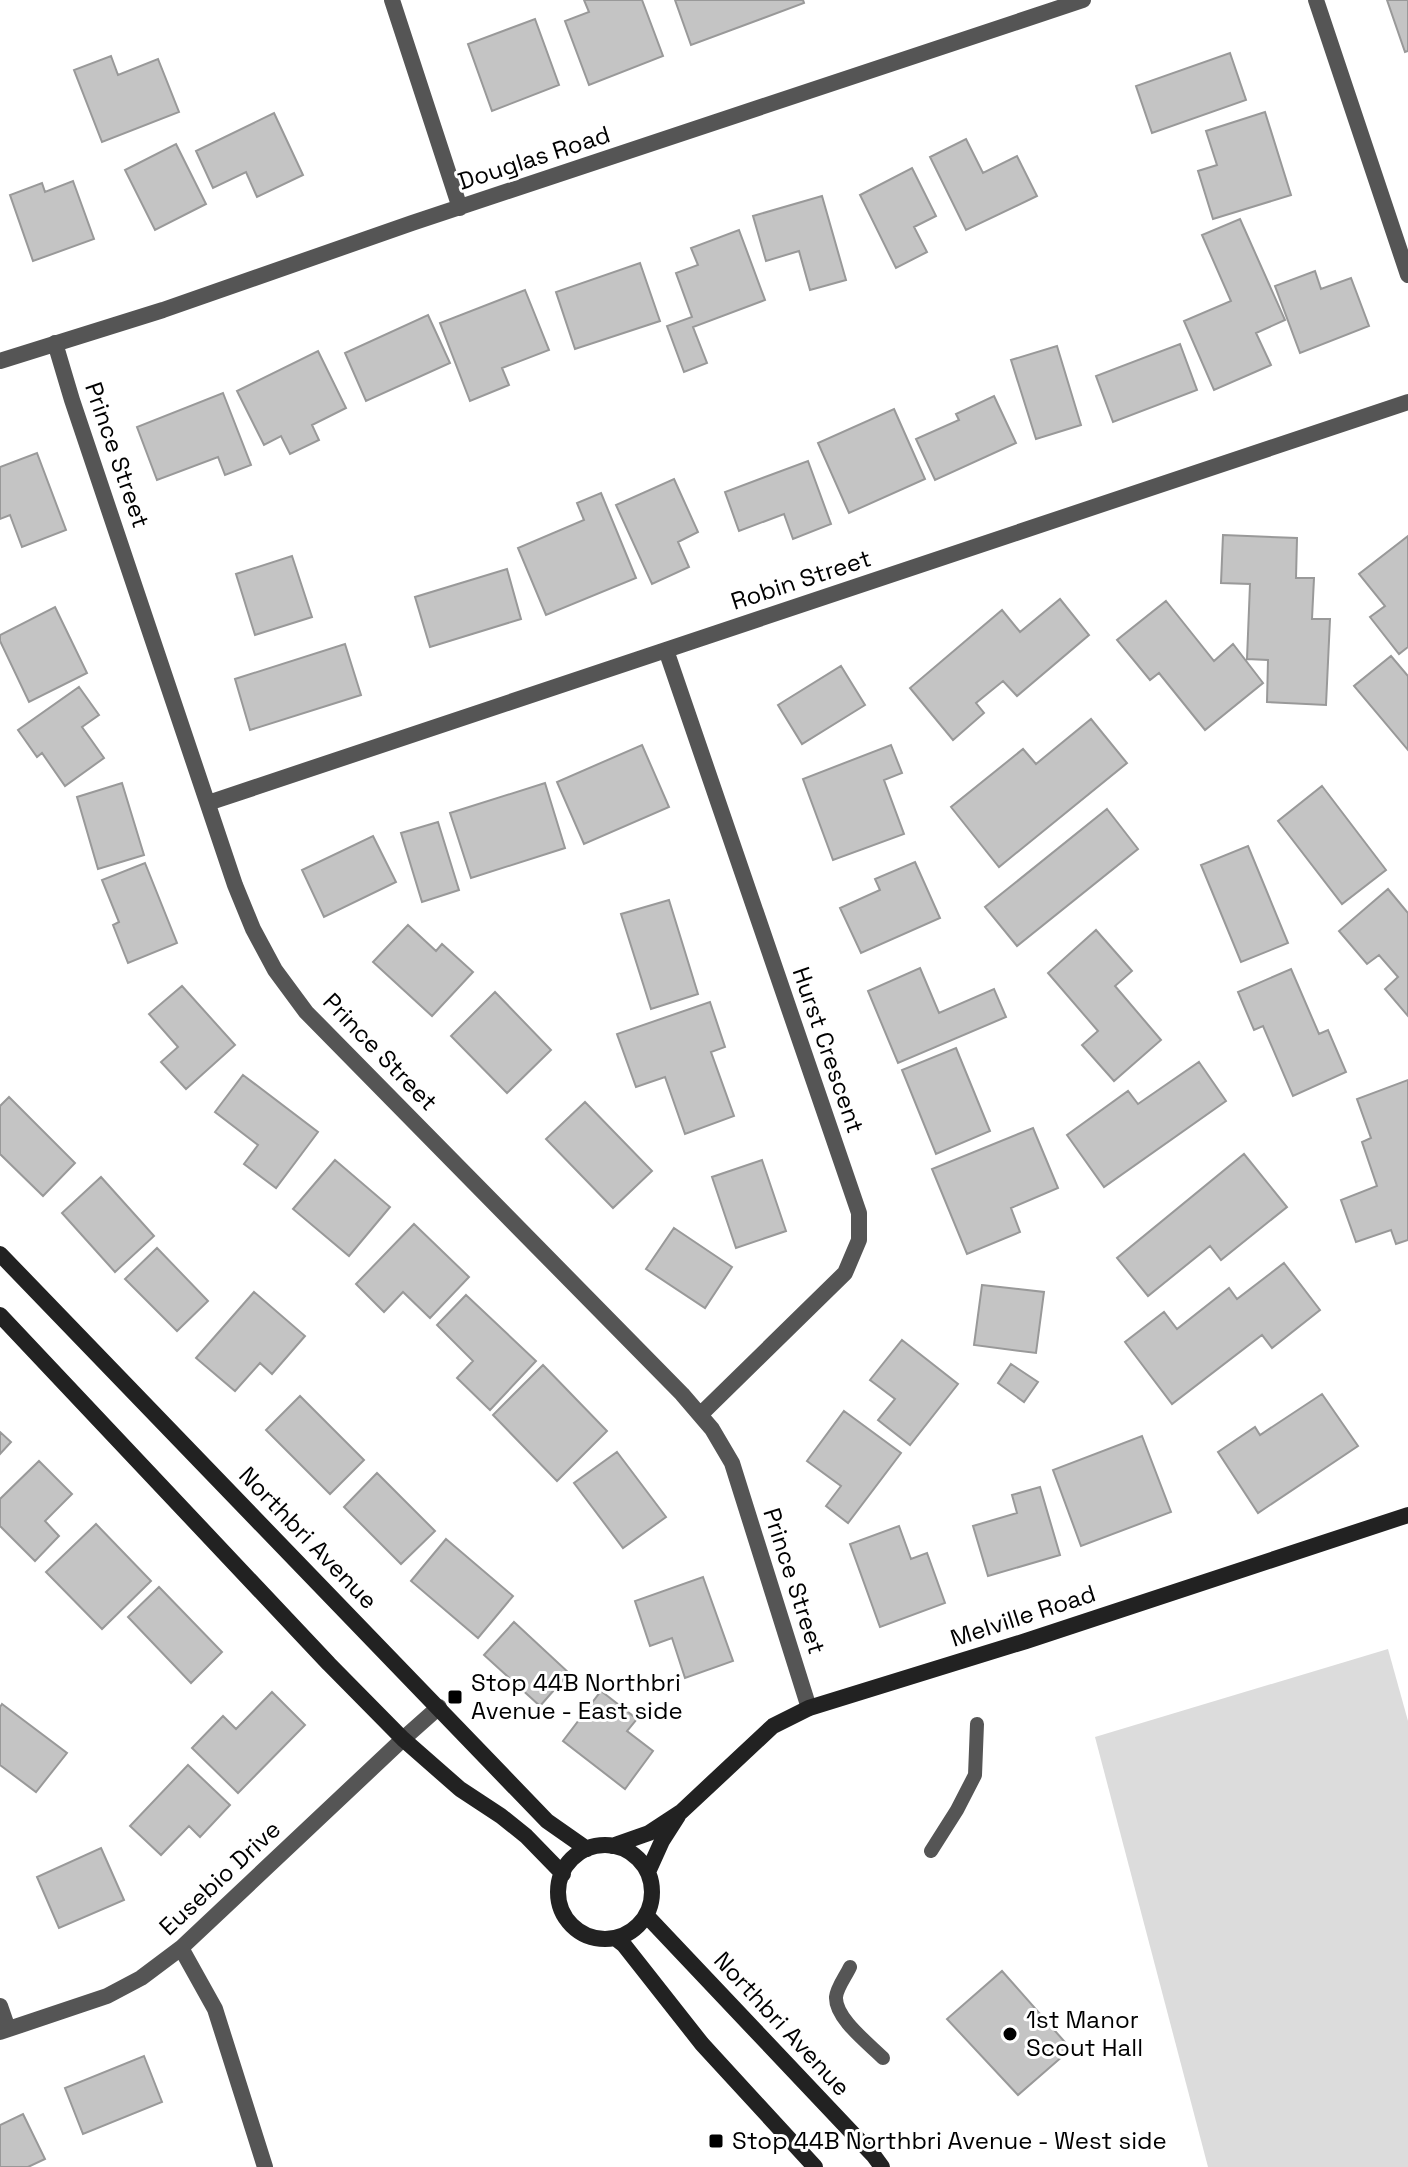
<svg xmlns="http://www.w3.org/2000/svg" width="1408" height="2167" font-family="'Space Grotesk',sans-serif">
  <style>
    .green { fill: #dcdcdc }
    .building { fill: #c4c4c4; stroke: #999; stroke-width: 2 }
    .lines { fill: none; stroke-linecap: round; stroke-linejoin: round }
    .lane { stroke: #555; stroke-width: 14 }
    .street { stroke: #555; stroke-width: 16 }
    .secondary { stroke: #222; stroke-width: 16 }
    .poi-dot { fill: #000; stroke: #fff; stroke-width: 3 }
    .labels { text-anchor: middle; stroke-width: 6; stroke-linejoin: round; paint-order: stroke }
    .street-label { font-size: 24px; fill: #000; stroke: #fff }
    .poi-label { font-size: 24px; fill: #000; stroke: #fff; text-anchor: start }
  </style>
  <rect width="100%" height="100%" fill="#fff"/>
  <path class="green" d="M1388,1649L1408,1721V2167H1208L1095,1737Z"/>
  <path class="building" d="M584,0H642L663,56L589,85L565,21L589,12Z
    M675,0H803L804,3L691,45Z
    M1387,0H1408V51L1405,52Z
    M535,19L559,85L492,111L468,44Z
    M1230,53L1246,100L1152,133L1136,86Z
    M111,56L118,75L158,59L179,112L102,142L74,70Z
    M1265,112L1291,195L1213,219L1198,171L1217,165L1206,131Z
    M274,113L303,175L257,197L246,172L213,188L196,151Z
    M966,139L983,173L1017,156L1037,196L966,230L930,157Z
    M176,144L206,204L155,230L125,170Z
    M912,168L936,216L914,227L927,252L896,268L860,195Z
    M73,181L94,239L33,261L10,195L42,183L45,192Z
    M822,196L846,280L810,290L799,251L766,261L753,216Z
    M1240,219L1285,320L1256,333L1271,365L1214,390L1184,321L1231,301L1202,235Z
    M739,230L765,300L693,327L707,363L684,372L667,326L692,317L676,273L698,265L691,248Z
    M640,263L660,321L575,349L556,292Z
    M1315,271L1321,289L1351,278L1369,326L1300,353L1275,286Z
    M525,290L549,350L502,368L509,385L470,401L440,323Z
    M428,315L450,363L366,401L345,353Z
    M1180,344L1197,390L1113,422L1096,376Z
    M1057,346L1081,425L1036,439L1011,360Z
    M318,351L346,408L312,425L319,440L290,454L281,436L264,445L237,391Z
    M223,393L251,465L225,475L218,457L157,480L137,427Z
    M994,396L1016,443L935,480L916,439L959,420L956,414Z
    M894,409L925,479L849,513L818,443Z
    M37,453L66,530L22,547L10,515L0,519V467Z
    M808,461L831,524L793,539L784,514L739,531L725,492Z
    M674,479L698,532L678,542L689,567L652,584L616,505Z
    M601,493L636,578L546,615L518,548L584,520L577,503Z
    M1223,535L1297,538L1296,578H1314L1312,619H1330L1326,705L1267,702L1268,660L1247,659L1250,584L1221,583Z
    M1408,536V647L1399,654L1370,617L1385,606L1359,574Z
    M292,556L312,617L255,635L236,574Z
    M507,569L521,619L430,647L415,597Z
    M1060,599L1089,635L1017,696L1003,681L976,703L984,713L953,740L910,688L1002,610L1020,632Z
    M1166,601L1214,661L1233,644L1263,683L1205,730L1159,673L1150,680L1117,640Z
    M55,607L87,673L29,702L0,641V635Z
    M345,644L361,695L250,730L235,679Z
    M1391,656L1408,676V750L1354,686Z
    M841,666L865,705L802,744L778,705Z
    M79,687L99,715L82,727L104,758L65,786L42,753L37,757L18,730Z
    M1091,719L1127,763L999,867L951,807L1023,749L1036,764Z
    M642,745L669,807L584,844L557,782Z
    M891,745L902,773L884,780L904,834L833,860L803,779Z
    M122,783L144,855L98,869L77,797Z
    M545,783L565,848L471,878L450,813Z
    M1322,786L1386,870L1342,904L1278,821Z
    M1107,809L1138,849L1017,946L985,907Z
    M438,822L459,890L422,902L401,833Z
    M373,836L396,882L324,917L302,870Z
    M1248,846L1288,943L1241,962L1201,865Z
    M915,862L940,918L861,953L840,908L880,890L875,879Z
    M145,863L177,943L128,963L113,925L119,922L102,880Z
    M1388,889L1408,913V1016L1385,989L1398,977L1379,955L1367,964L1339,931Z
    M669,900L698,994L651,1009L621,914Z
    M408,925L436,951L442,944L473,972L432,1016L373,962Z
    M1096,930L1132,971L1115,986L1161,1040L1114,1081L1082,1045L1098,1031L1048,973Z
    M920,968L939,1013L994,989L1006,1017L898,1063L868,991Z
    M1291,969L1319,1034L1328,1030L1346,1072L1293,1096L1263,1026L1254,1030L1238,992Z
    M182,986L235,1045L186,1089L161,1062L178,1047L149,1014Z
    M495,992L551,1050L507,1093L451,1036Z
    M710,1002L725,1047L711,1052L734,1116L685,1134L665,1077L636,1087L617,1034Z
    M956,1048L990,1131L936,1154L902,1070Z
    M1199,1062L1226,1101L1104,1187L1067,1135L1128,1091L1138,1104Z
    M243,1075L318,1132L276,1188L244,1164L258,1145L215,1112Z
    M1408,1080V1240L1396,1244L1391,1230L1356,1242L1341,1200L1377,1186L1362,1142L1371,1138L1357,1099Z
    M9,1097L75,1163L43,1196L0,1154V1106Z
    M585,1102L652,1171L613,1208L546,1139Z
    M1033,1128L1058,1188L1011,1208L1020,1232L967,1254L932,1169Z
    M1244,1154L1287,1207L1221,1260L1210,1246L1148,1296L1117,1258Z
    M335,1160L390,1207L349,1256L293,1209Z
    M762,1160L786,1231L736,1248L712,1177Z
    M101,1177L154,1236L115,1272L62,1213Z
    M414,1224L469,1277L430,1318L403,1292L384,1312L356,1284Z
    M674,1228L732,1267L705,1308L646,1269Z
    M157,1248L208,1301L177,1331L125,1279Z
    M1284,1263L1320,1310L1272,1348L1262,1335L1172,1404L1125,1342L1164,1312L1177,1329L1229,1288L1237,1299Z
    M982,1285L1044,1292L1036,1353L974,1345Z
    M254,1292L305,1336L272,1374L260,1363L235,1391L196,1358Z
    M466,1295L536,1361L490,1410L457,1378L473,1361L437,1325Z
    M902,1340L958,1384L910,1445L878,1420L895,1399L870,1380Z
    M1011,1364L1038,1382L1024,1402L998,1383Z
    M543,1365L607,1431L557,1481L493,1415Z
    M1322,1394L1358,1446L1258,1513L1218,1452L1255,1427L1260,1435Z
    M300,1396L364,1460L330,1494L266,1430Z
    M844,1411L901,1453L848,1523L826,1506L841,1486L807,1461Z
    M0,1432L11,1442L0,1454Z
    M1142,1436L1171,1512L1081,1546L1053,1470Z
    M617,1452L666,1517L623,1548L574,1483Z
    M39,1461L72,1494L45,1521L59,1536L35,1561L0,1526V1499Z
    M377,1473L435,1531L401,1564L344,1507Z
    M1040,1487L1060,1555L988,1576L973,1526L1017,1513L1012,1495Z
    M96,1524L151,1581L102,1629L46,1572Z
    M899,1526L911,1559L927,1553L945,1603L880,1627L850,1544Z
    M446,1539L513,1596L478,1638L411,1581Z
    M703,1577L733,1661L685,1678L672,1638L650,1646L635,1601Z
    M159,1587L222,1652L191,1683L128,1617Z
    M514,1622L569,1673L540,1706L484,1655Z
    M601,1691L637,1719L627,1731L653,1751L625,1789L563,1741Z
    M272,1692L305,1725L238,1793L192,1748L223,1716L236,1729Z
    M2,1704L67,1753L36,1792L0,1765V1707Z
    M188,1765L230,1805L200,1837L189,1826L161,1855L130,1826Z
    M101,1848L124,1900L59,1928L37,1877Z
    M1002,1971L1071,2049L1018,2095L947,2019Z
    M144,2056L162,2102L83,2134L65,2088Z
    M23,2114L45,2159L28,2167H0V2125Z"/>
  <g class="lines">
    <path class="lane" d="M931,1851L957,1810L975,1775L977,1724
      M850,1967C846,1976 837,1987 836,1997C835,2018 868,2043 883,2058"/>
    <path class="street" d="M392,0L460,208
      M1316,0L1408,275
      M55,343L72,400L235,885L253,929L275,970L306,1012L682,1394L712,1429L732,1463L809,1708
      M0,361L163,310L412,223L1083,0
      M666,650L859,1213V1240L845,1273L700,1415
      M208,803L1408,402
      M181,1948L215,2009L265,2167
      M0,2006L8,2029
      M0,2032L107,1996L141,1978L181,1948L403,1739L439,1707"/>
    <path class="secondary" d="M0,1254L547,1821L587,1849
      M0,1315L329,1664L403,1739L460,1789L501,1816L526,1836L563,1874
      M558 1892a47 47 0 1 1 94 0a47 47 0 1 1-94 0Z
      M612,1846L649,1833L681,1812L773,1726L809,1708L1026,1641L1408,1515
      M648,1872L662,1841L678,1816
      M646,1915L874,2156L882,2167
      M615,1938L624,1945L702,2044L815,2167"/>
  </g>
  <g class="poi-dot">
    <rect x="447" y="1689" width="16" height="16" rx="4"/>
    <circle cx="1010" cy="2034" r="8"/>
    <rect x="708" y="2133" width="16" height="16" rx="4"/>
  </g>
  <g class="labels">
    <g class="street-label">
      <text transform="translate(534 158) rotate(-18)" y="8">Douglas Road</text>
      <text transform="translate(117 455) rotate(71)" y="8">Prince Street</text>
      <text transform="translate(801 580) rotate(-18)" y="8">Robin Street</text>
      <text transform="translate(828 1050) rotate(71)" y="8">Hurst Crescent</text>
      <text transform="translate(380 1052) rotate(46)" y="8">Prince Street</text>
      <text transform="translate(308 1538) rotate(46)" y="8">Northbri Avenue</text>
      <text transform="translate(794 1581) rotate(72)" y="8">Prince Street</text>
      <text transform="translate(1023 1616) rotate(-18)" y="8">Melville Road</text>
      <text transform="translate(220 1878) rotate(-43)" y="8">Eusebio Drive</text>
      <text transform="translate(782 2024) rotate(47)" y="8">Northbri Avenue</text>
    </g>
    <g class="poi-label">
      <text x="471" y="1691">Stop 44B Northbri<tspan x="471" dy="28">Avenue - East side</tspan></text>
      <text x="1026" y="2028">1st Manor<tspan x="1026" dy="28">Scout Hall</tspan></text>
      <text x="732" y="2149">Stop 44B Northbri Avenue - West side</text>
    </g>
  </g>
</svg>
